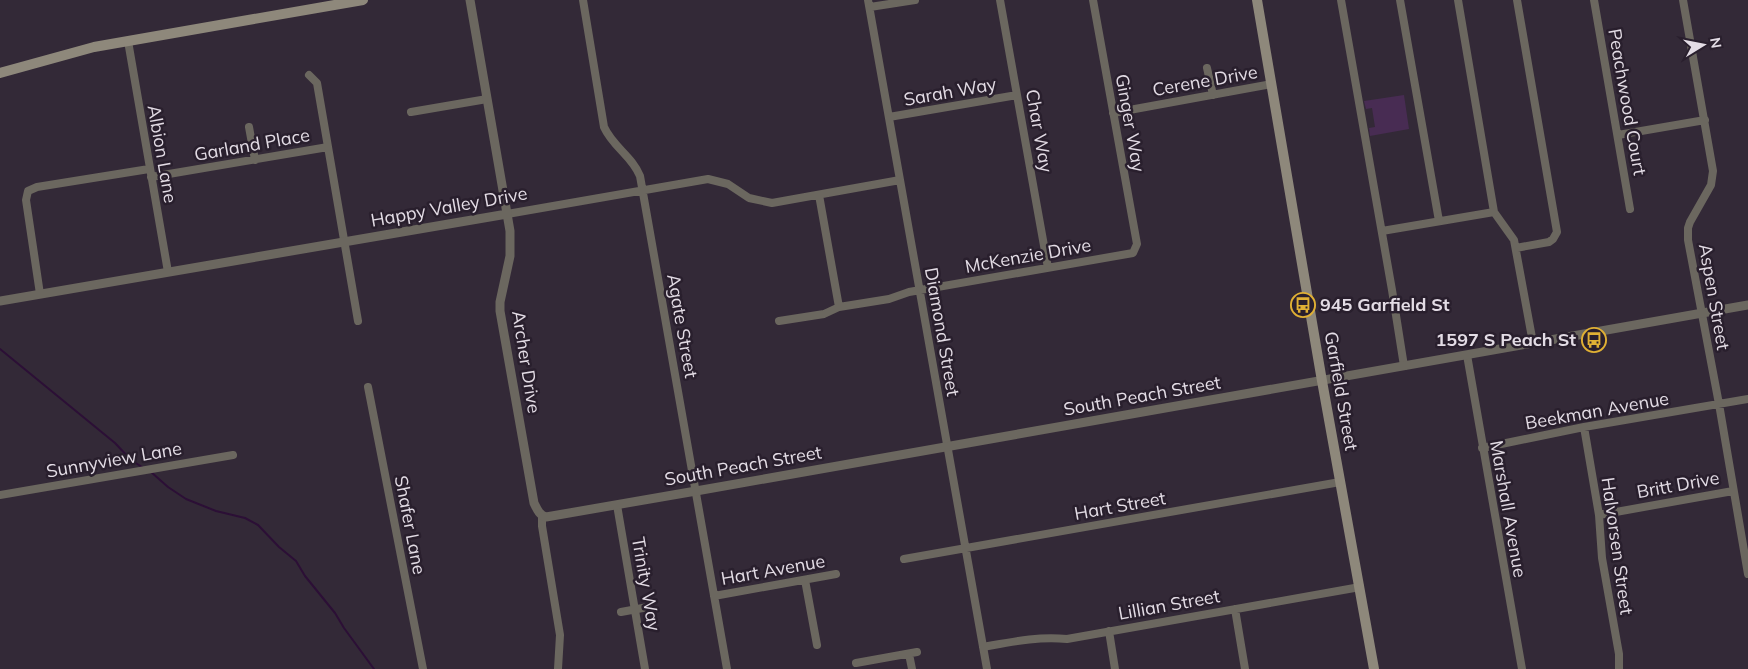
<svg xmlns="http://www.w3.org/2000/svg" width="1748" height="669" font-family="Mulish,sans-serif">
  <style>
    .green { fill: #482c53 }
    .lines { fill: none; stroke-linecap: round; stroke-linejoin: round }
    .stream { stroke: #2c0f36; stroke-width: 2 }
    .minor { stroke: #6b675f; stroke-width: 8 }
    .tertiary { stroke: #6b675f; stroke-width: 9 }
    .secondary { stroke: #8e887b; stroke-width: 10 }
    .labels { text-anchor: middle; stroke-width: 5; stroke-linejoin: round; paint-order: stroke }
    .street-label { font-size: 18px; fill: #e3dce5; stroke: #291f2d }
    .poi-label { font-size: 18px; font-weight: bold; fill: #e3dce5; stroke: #291f2d; text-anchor: start }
  </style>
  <rect width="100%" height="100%" fill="#332937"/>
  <path class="green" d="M1404,95L1409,129L1370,136L1369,128L1375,127L1372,108L1366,109L1364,101Z"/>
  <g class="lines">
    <path class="stream" d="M0,349L115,443L131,460L142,467
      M151,472L168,487L186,499L216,511L245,518L258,525L279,547L296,561L305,576L335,613L344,628L374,669"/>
    <path class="minor" d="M583,0L604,127C613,147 632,156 640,176L727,669
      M868,0L987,669
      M1000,0L1048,268
      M1341,0L1392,290L1404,366
      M1400,0L1439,221
      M1458,0L1494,212L1514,240L1533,343
      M1594,0L1630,209
      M1683,0L1713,171L1711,185L1690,222L1688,228V240L1719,404L1748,574
      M870,7L915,0
      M128,41L168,272
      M1207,68L1213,95
      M309,75L317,83L358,321
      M411,112L487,99
      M1113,113L1272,84
      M889,117L1017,95
      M249,127L255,160
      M1618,135L1705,120
      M151,177L328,147
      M819,195L839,307
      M507,214L708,179L728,184L749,198L772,203L900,180
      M1382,231L1494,212
      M1516,248L1549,242L1553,239L1557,232L1517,0
      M40,294L26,200L28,191L37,187L149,169
      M779,321L824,314L839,307L889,299L909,292L1133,253L1137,244L1093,0
      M1467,355L1522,669
      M368,387L423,669
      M1584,427L1599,515L1602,558L1619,654V669
      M1482,448L1584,427L1748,399
      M0,495L233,455
      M617,505L645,669
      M1599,515L1733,491
      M542,516V526L560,635L558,669
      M904,559L1340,482
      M805,580L817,645
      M714,596L836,574
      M1235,609L1245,669
      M621,612L648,607
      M1109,631L1115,669
      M983,647C1011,642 1038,636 1067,639L1360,587
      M909,654L912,669
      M856,663L917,652"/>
    <path class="tertiary" d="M470,0L510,231V256L500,302V311L534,503C537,509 539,515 546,517L696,491L1748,305
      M0,301L507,214"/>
    <path class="secondary" d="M1257,0L1322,381L1374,669
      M0,73L94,47L363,0"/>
  </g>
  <defs>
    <symbol id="bus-ring" viewBox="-11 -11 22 22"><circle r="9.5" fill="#291f2d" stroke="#e0b034" stroke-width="1.5"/><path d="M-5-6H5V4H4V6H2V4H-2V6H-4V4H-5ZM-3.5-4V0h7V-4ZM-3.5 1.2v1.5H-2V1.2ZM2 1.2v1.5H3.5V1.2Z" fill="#e0b034"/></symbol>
  </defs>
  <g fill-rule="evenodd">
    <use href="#bus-ring" x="1289" y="291" width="28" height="28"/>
    <use href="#bus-ring" x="1580" y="326" width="28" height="28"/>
  </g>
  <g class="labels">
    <g class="street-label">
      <text transform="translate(1205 81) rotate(-10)" y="6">Cerene Drive</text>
      <text transform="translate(950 92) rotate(-10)" y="6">Sarah Way</text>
      <text transform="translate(1627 102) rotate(80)" y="6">Peachwood Court</text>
      <text transform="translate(1130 123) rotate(80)" y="6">Ginger Way</text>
      <text transform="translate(1039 131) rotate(80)" y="6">Char Way</text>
      <text transform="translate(252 145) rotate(-10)" y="6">Garland Place</text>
      <text transform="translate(162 154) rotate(80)" y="6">Albion Lane</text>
      <text transform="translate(449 207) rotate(-10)" y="6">Happy Valley Drive</text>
      <text transform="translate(1028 256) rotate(-10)" y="6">McKenzie Drive</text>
      <text transform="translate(1714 297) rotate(80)" y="6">Aspen Street</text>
      <text transform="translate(682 326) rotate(80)" y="6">Agate Street</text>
      <text transform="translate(942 332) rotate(80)" y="6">Diamond Street</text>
      <text transform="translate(526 362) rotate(81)" y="6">Archer Drive</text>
      <text transform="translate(1341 391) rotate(80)" y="6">Garfield Street</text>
      <text transform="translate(1142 396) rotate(-10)" y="6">South Peach Street</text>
      <text transform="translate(1597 411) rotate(-10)" y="6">Beekman Avenue</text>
      <text transform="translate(114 460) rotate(-10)" y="6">Sunnyview Lane</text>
      <text transform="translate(743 466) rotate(-10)" y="6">South Peach Street</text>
      <text transform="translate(1678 485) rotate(-10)" y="6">Britt Drive</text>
      <text transform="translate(1120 506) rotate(-10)" y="6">Hart Street</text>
      <text transform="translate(1508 509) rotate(80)" y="6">Marshall Avenue</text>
      <text transform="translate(410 525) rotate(79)" y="6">Shafer Lane</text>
      <text transform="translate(1617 546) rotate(82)" y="6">Halvorsen Street</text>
      <text transform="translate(773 570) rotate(-10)" y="6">Hart Avenue</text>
      <text transform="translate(646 584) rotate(80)" y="6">Trinity Way</text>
      <text transform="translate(1169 605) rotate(-10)" y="6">Lillian Street</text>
    </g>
    <g class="poi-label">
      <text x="1320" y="311">945 Garfield St</text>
      <text x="1576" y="346" text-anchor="end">1597 S Peach St</text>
    </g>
  </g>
  <g transform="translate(1703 45) rotate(80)" stroke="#291f2d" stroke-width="4" paint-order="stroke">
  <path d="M0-4L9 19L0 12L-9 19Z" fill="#e3dce5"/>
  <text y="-8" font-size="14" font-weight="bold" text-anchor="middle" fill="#e3dce5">N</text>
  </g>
</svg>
